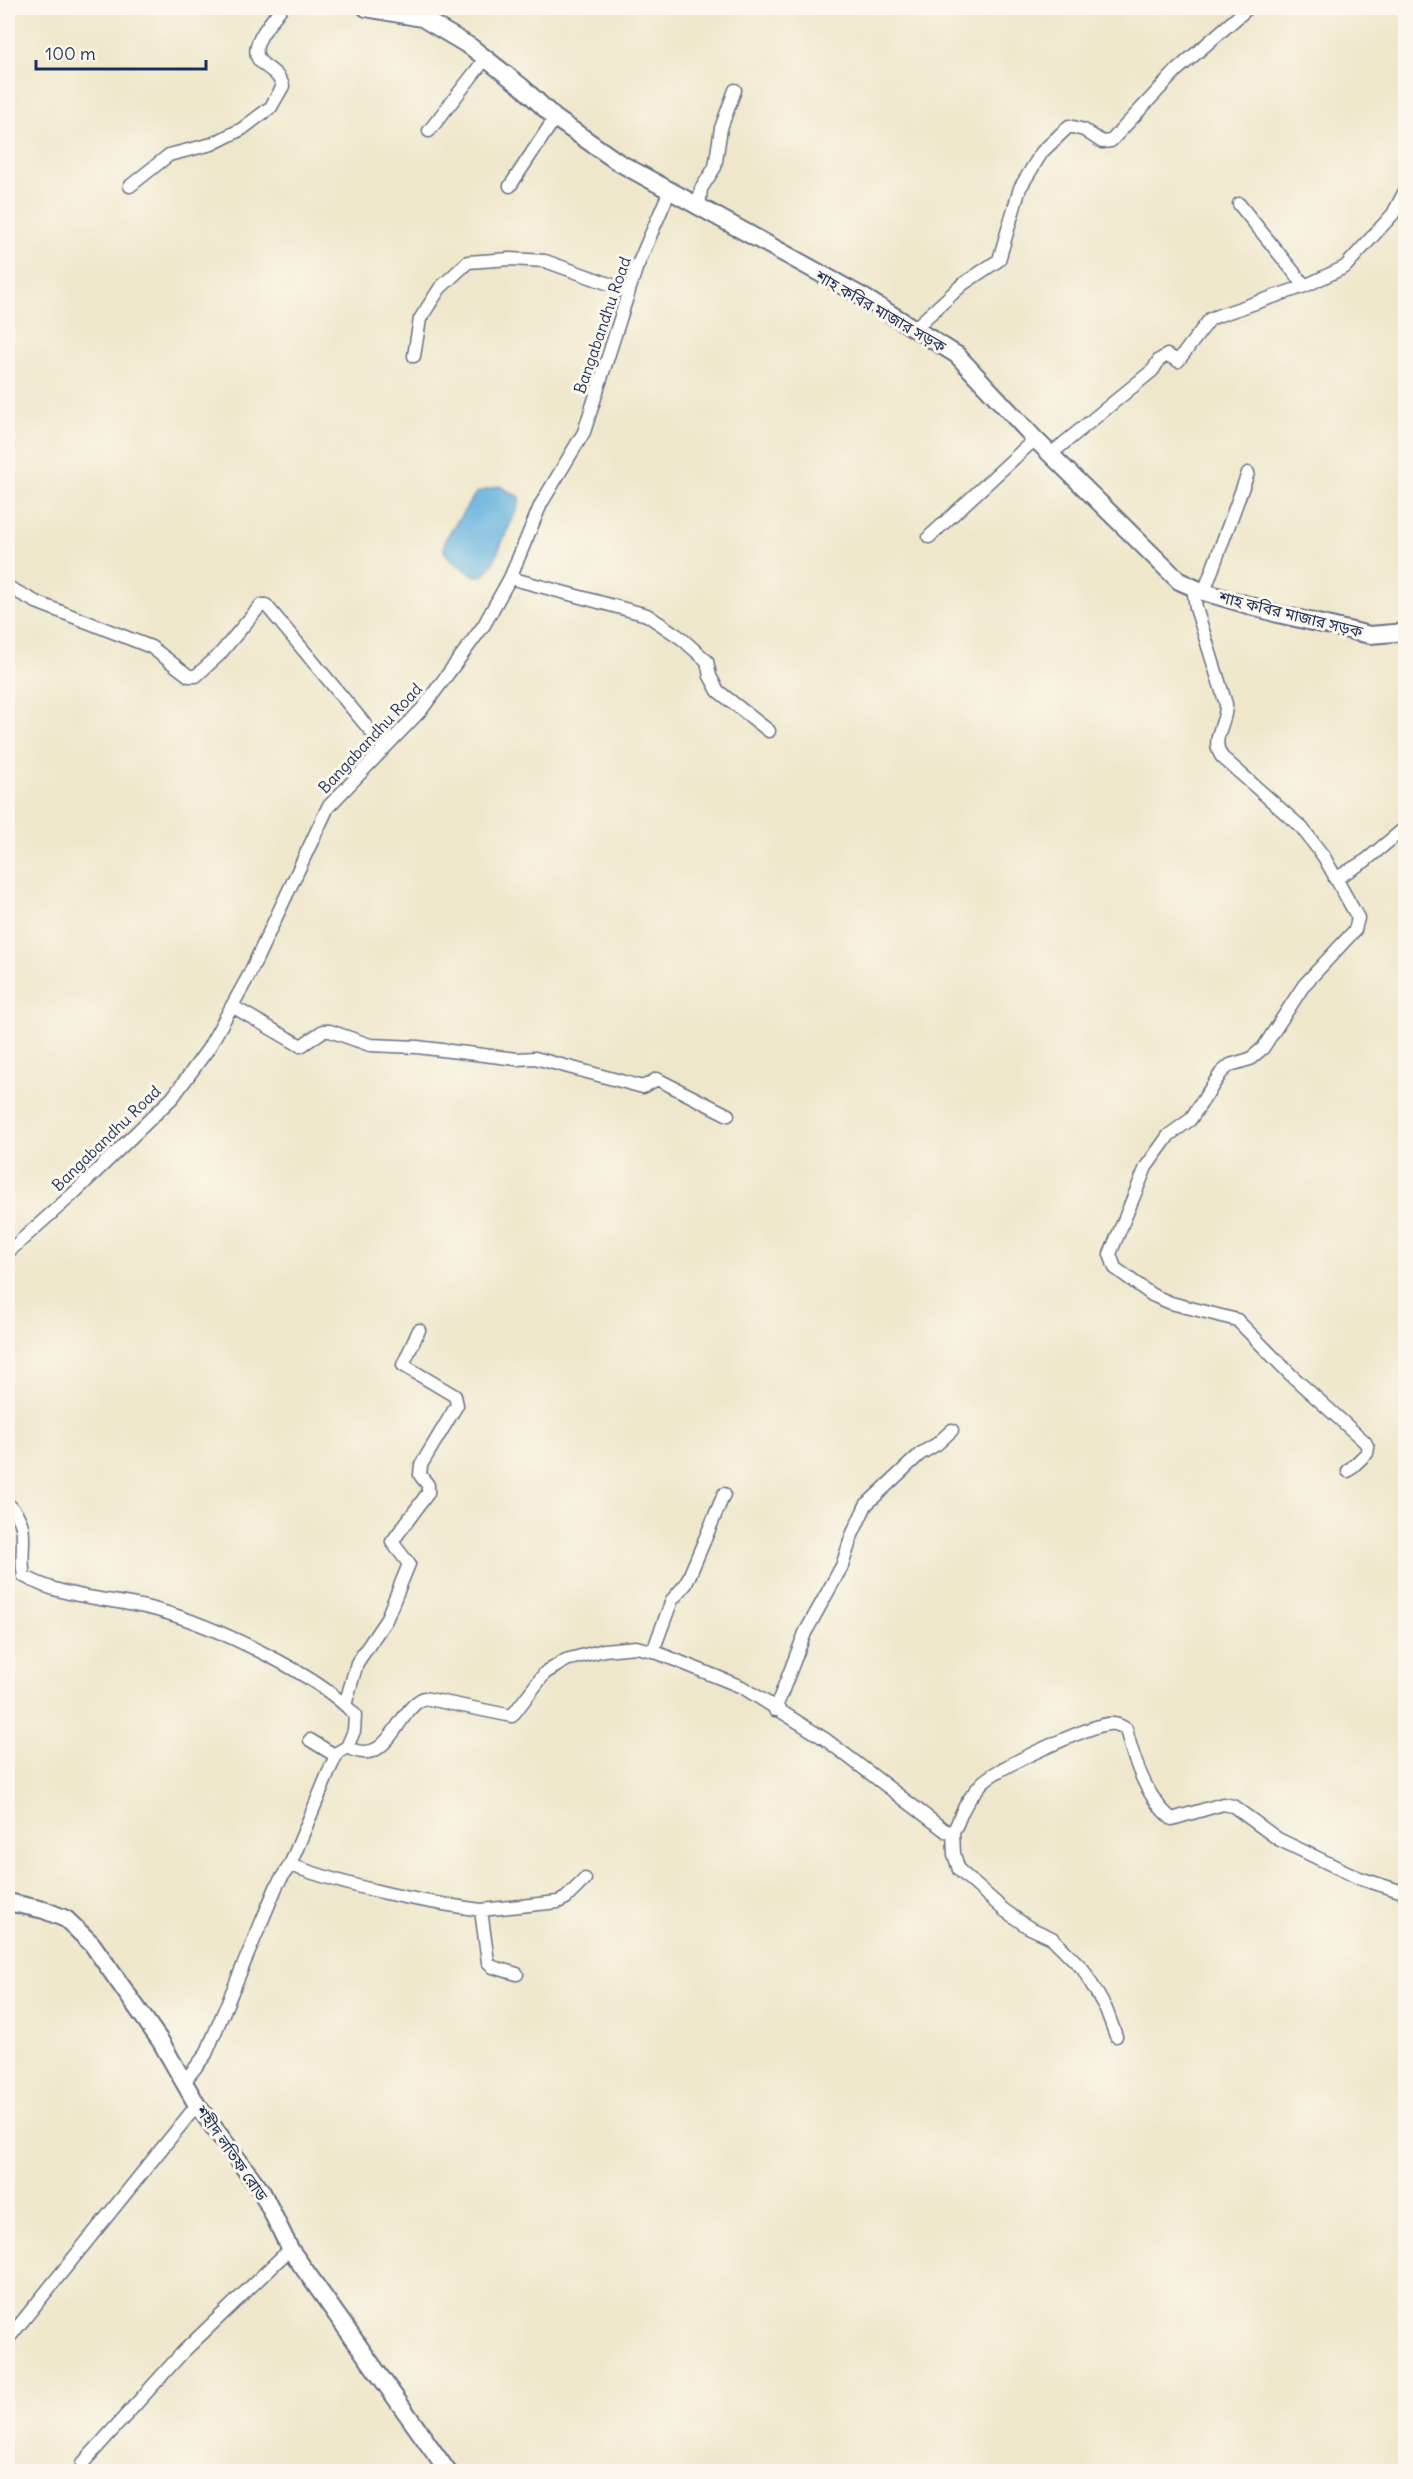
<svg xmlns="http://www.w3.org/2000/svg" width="1413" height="2479" font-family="Delius,'Noto Sans Bengali',sans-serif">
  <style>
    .water { fill: #65b3df; stroke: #40719e; stroke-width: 1.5 }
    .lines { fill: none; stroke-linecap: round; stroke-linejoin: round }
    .street-casing { stroke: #656f84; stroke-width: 15 }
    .secondary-casing { stroke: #656f84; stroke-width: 20 }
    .street { stroke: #fff; stroke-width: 12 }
    .secondary { stroke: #fff; stroke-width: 16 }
    .labels { text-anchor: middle; stroke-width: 6; stroke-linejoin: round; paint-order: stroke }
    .street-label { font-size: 16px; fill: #1b2f5e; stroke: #fbf7ec }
  </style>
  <rect width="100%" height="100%" fill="#fbf7ec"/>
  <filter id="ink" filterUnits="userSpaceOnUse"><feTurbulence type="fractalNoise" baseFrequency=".0167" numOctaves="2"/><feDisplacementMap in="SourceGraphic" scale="12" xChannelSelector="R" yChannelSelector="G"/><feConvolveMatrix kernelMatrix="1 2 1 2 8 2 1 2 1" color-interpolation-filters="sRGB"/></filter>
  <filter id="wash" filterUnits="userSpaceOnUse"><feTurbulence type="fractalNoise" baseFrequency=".008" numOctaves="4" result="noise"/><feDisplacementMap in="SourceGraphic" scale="24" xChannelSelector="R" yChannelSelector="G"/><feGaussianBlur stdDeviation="1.35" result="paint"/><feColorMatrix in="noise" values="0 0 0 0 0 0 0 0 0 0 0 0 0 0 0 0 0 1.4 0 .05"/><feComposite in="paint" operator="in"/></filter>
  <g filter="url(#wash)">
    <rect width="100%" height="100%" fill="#efe7cb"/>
    <path class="water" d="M499,486L519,497V504L491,567L484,575L475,576L452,561L444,551L445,540L476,493Z"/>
  </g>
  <g filter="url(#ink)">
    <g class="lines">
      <defs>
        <path id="street" d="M429,131L486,58
          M130,186L169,155L212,144L242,129L271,107L283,86C280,76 272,71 264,65C243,50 271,23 281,8
          M510,186L555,118
          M1239,204L1305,286
          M699,207L701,189L715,167L721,128L735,90
          M915,328L963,284L999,260L1020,188L1042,152L1069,126L1084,130L1102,142L1111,141L1177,70L1248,8
          M414,356L420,319L440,288L468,262L510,259L545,261L629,291
          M1052,453L1153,370L1159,360L1167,355L1178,361L1210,319L1217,316L1305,286L1345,267L1393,214L1406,189
          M929,537L1035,439
          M510,578L647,615L681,638L707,661L710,676L718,691L769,731
          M8,587L36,602L151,647L189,676H196L219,655L261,605H266L384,747
          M1193,587L1196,608L1226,704C1227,725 1209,738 1222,757L1302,828L1324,857L1358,918L1355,930L1304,985L1263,1048L1250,1059L1230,1065L1221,1073L1190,1120L1169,1135L1146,1167L1110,1254L1115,1268L1152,1295L1171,1303L1237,1320L1291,1375L1365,1442L1368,1448L1367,1453L1348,1471
          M1204,592L1248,473
          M1335,879L1365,861L1406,827
          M232,1006L301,1046L323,1031H330L370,1045L417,1047L517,1059L535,1058L643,1087L657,1079L728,1115
          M8,1252L73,1194L173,1097L208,1049L248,977L328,807L422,709L484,625L510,578L541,504L584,432L636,269L670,190
          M8,1504C33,1527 18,1547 24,1576C63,1599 114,1598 157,1610C212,1625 318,1674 355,1715L354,1731L347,1747C389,1770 396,1710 424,1698L512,1716L545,1673L566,1660L604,1650L636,1647L653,1651L742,1687L825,1739L947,1832L953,1831C958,1825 959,1817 963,1810C967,1801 975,1791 982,1783C996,1768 1087,1727 1108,1724C1115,1723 1120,1725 1126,1729C1133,1758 1147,1799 1172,1819L1223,1804L1233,1806L1278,1839L1359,1878L1406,1893
          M653,1651L672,1600L686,1584L724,1494
          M345,1705L357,1663L386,1620L409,1564L392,1542L428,1493V1485L420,1475L421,1465L457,1405L455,1396L403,1365L419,1330
          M775,1710L805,1633L842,1566L852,1535L866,1505L920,1454L937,1444L952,1430
          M310,1740L336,1756
          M953,1831L954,1854L959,1870L1004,1910L1028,1927L1052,1938L1083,1969L1106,2009L1116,2036
          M290,1865C356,1889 412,1900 481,1910L488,1962L493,1967L517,1974
          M481,1910L558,1902L566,1898L585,1879
          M184,2082L206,2054L277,1885L290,1865L330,1769L337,1753L347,1747
          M8,2339L197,2105
          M82,2464L183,2352L290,2249"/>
        <path id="secondary" d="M366,8L422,18L471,47L522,87L555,118L618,162L865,298L957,355L1035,439L1179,581L1204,592L1278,614L1370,635L1406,632
          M8,1902L44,1910L66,1919L92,1944L161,2042L197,2105L262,2192L290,2249L448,2472"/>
      </defs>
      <use href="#street" class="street-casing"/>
      <use href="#secondary" class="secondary-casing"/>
      <use href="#street" class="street"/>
      <use href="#secondary" class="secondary"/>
    </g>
  </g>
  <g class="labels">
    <g class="street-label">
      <text transform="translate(881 311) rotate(30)" y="6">শাহ কবির মাজার সড়ক</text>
      <text transform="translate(602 325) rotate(-71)" y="6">Bangabandhu Road</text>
      <text transform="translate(1291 614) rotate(14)" y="6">শাহ কবির মাজার সড়ক</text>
      <text transform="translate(370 738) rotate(-47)" y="6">Bangabandhu Road</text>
      <text transform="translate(106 1138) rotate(-44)" y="6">Bangabandhu Road</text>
      <text transform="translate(232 2153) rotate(55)" y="6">শহীদ লতিফ রোড</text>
    </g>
  </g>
  <rect width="1413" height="2479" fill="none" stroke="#fbf7ec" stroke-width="30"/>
  <path d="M36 60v9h170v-9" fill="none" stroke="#1b2f5e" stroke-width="3"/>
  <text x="45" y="60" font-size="18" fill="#1b2f5e" stroke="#fbf7ec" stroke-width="4.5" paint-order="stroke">100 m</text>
</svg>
